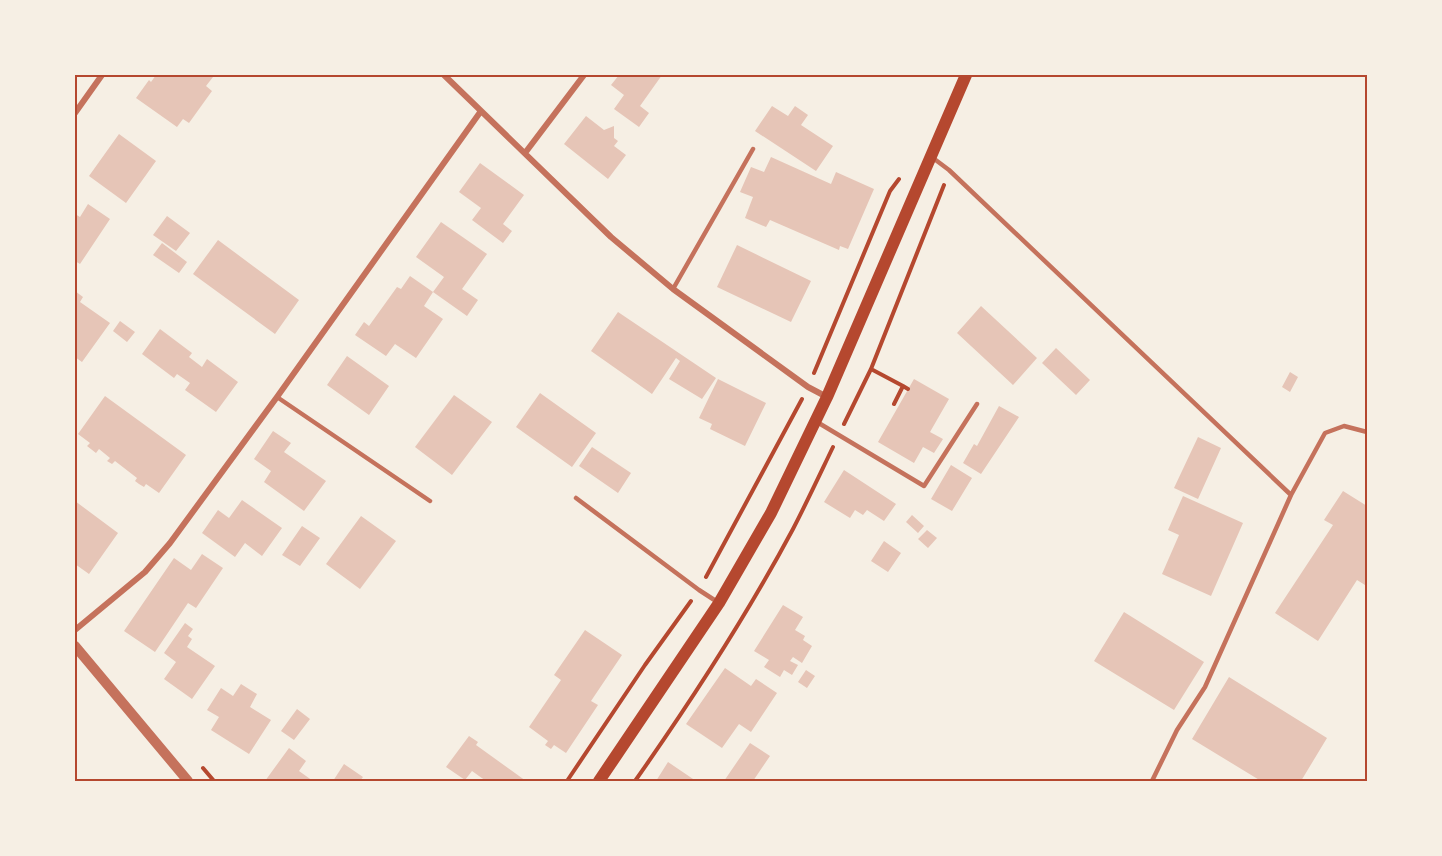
<svg xmlns="http://www.w3.org/2000/svg" width="1442" height="856" font-family="'Asap Condensed',sans-serif">
  <style>
    .building { fill: #e6c5b7 }
    .lines { fill: none; stroke-linecap: round; stroke-linejoin: round }
    .path { stroke: #b5482f; stroke-width: 4 }
    .service { stroke: #c5725c; stroke-width: 4.5 }
    .minor { stroke: #c5725c; stroke-width: 6 }
    .tertiary { stroke: #c5725c; stroke-width: 10 }
    .secondary { stroke: #b5482f; stroke-width: 12 }
    .neatline { fill: none; stroke: #b5482f; stroke-width: 2 }
  </style>
  <rect width="100%" height="100%" fill="#f6efe4"/>
  <path class="building" d="M156,75H209L213,77L206,86L212,91L189,123L183,119L177,127L136,98L149,80L151,82Z
    M619,75H662L640,106L649,113L639,127L614,109L624,95L611,85Z
    M772,106L788,116L795,106L808,115L801,125L833,146L816,171L755,131Z
    M586,116L604,130L614,126V138L618,141L614,146L626,155L608,179L564,144Z
    M119,134L156,161L126,203L89,176Z
    M771,157L831,184L836,172L874,189L848,249L840,246L839,250L770,220L766,227L745,218L753,197L740,192L751,167L764,172Z
    M480,163L524,195L503,224L512,231L503,243L472,220L481,208L459,192Z
    M88,204L110,219L80,264L75,261V214L80,217Z
    M167,216L190,233L176,251L153,235Z
    M441,222L487,254L462,289L478,300L467,316L433,292L444,277L416,257Z
    M218,240L299,300L275,334L193,274Z
    M162,243L187,262L179,273L153,255Z
    M737,245L811,281L791,322L717,287Z
    M410,276L433,292L424,306L443,319L416,358L395,344L386,356L355,335L364,322L369,326L397,287L401,289Z
    M75,291L83,297L80,302L110,323L82,362L75,357Z
    M981,306L1037,358L1013,385L957,333Z
    M618,312L716,378L702,399L669,379L680,361L676,358L652,394L591,351Z
    M120,321L135,332L127,342L113,331Z
    M160,329L192,353L189,357L202,367L207,359L238,382L216,412L185,390L190,383L177,374L174,378L142,354Z
    M1056,348L1090,380L1076,395L1042,363Z
    M347,356L389,386L369,415L327,385Z
    M1290,372L1298,377L1290,392L1282,387Z
    M718,379L766,403L745,446L710,429L712,424L699,418Z
    M914,379L949,399L930,432L943,439L934,453L923,447L914,463L878,442Z
    M540,393L596,433L572,467L516,427Z
    M454,395L492,422L452,475L415,447Z
    M105,396L186,455L159,493L146,484L144,487L139,484L135,481L137,478L115,461L112,464L107,461L110,458L99,449L96,453L87,446L90,443L78,434Z
    M999,406L1019,417L981,474L963,463L974,444L977,446Z
    M273,431L291,443L284,452L326,481L304,511L264,482L271,471L254,459Z
    M1198,437L1221,448L1198,499L1174,488Z
    M592,447L631,473L618,493L579,466Z
    M951,465L972,478L952,511L931,499Z
    M844,470L896,504L884,521L867,510L863,515L855,510L850,518L824,502Z
    M1343,491L1367,506V582L1365,585L1357,580L1318,641L1275,613L1333,525L1324,520Z
    M1183,496L1243,523L1211,596L1162,574L1179,535L1168,530Z
    M242,500L282,528L262,556L245,543L235,557L202,533L218,510L229,518Z
    M75,501L118,533L89,574L75,564Z
    M912,515L924,526L918,533L906,522Z
    M361,516L396,541L360,589L326,564Z
    M302,526L320,538L300,566L282,555Z
    M927,530L937,538L928,548L918,539Z
    M884,541L901,553L888,572L871,561Z
    M202,554L223,568L196,608L188,603L155,652L124,631L174,558L191,570Z
    M783,605L803,617L795,630L805,636L803,640L812,646L802,663L793,657L790,661L798,665L792,675L784,670L780,677L764,667L769,660L754,651Z
    M1124,612L1204,662L1174,710L1094,661Z
    M185,623L193,629L188,636L192,639L187,647L215,666L192,699L164,679L176,662L164,653Z
    M585,630L622,655L591,701L598,705L566,753L554,745L551,749L545,745L548,741L529,727L561,680L554,675Z
    M725,668L751,686L756,679L777,693L751,732L739,724L722,748L686,724Z
    M806,670L815,676L807,688L798,682Z
    M1229,677L1327,738L1301,781H1261L1192,739Z
    M241,684L257,694L250,707L271,720L249,754L211,730L219,717L207,710L221,688L233,696Z
    M297,709L310,719L294,740L281,731Z
    M469,736L478,742L476,745L526,781H486L472,771L465,780L446,767Z
    M750,743L770,756L753,781H724Z
    M289,748L306,761L299,771L313,781H265Z
    M668,762L696,781H656Z
    M344,764L363,777L360,781H333Z"/>
  <g class="lines">
    <path class="path" d="M871,369L903,386
      M814,373L890,191L899,179
      M894,404L903,386L908,389
      M844,424L871,369L944,185
      M706,577L802,399
      M203,768L214,781
      M567,781L645,665L691,601
      M635,781C692,700 746,617 793,529C807,502 820,474 833,447"/>
    <path class="service" d="M933,158L949,170L1291,495
      M673,289L753,149
      M277,397L430,501
      M817,422L924,486L977,404
      M576,498L699,590L719,603
      M1152,781L1177,730L1205,687L1291,495L1325,433L1344,426L1367,432"/>
    <path class="minor" d="M444,75L611,237L673,289L808,387L827,397
      M75,113L102,75
      M525,153L584,75
      M75,630L145,572L170,543L277,397L481,111"/>
    <path class="tertiary" d="M75,646L188,781"/>
    <path class="secondary" d="M599,781L719,603L771,513L827,397L966,75"/>
  </g>
  <rect width="1442" height="856" fill="none" stroke="#f6efe4" stroke-width="153"/>
  <rect x="76" y="76" width="1290" height="704" class="neatline"/>
</svg>
